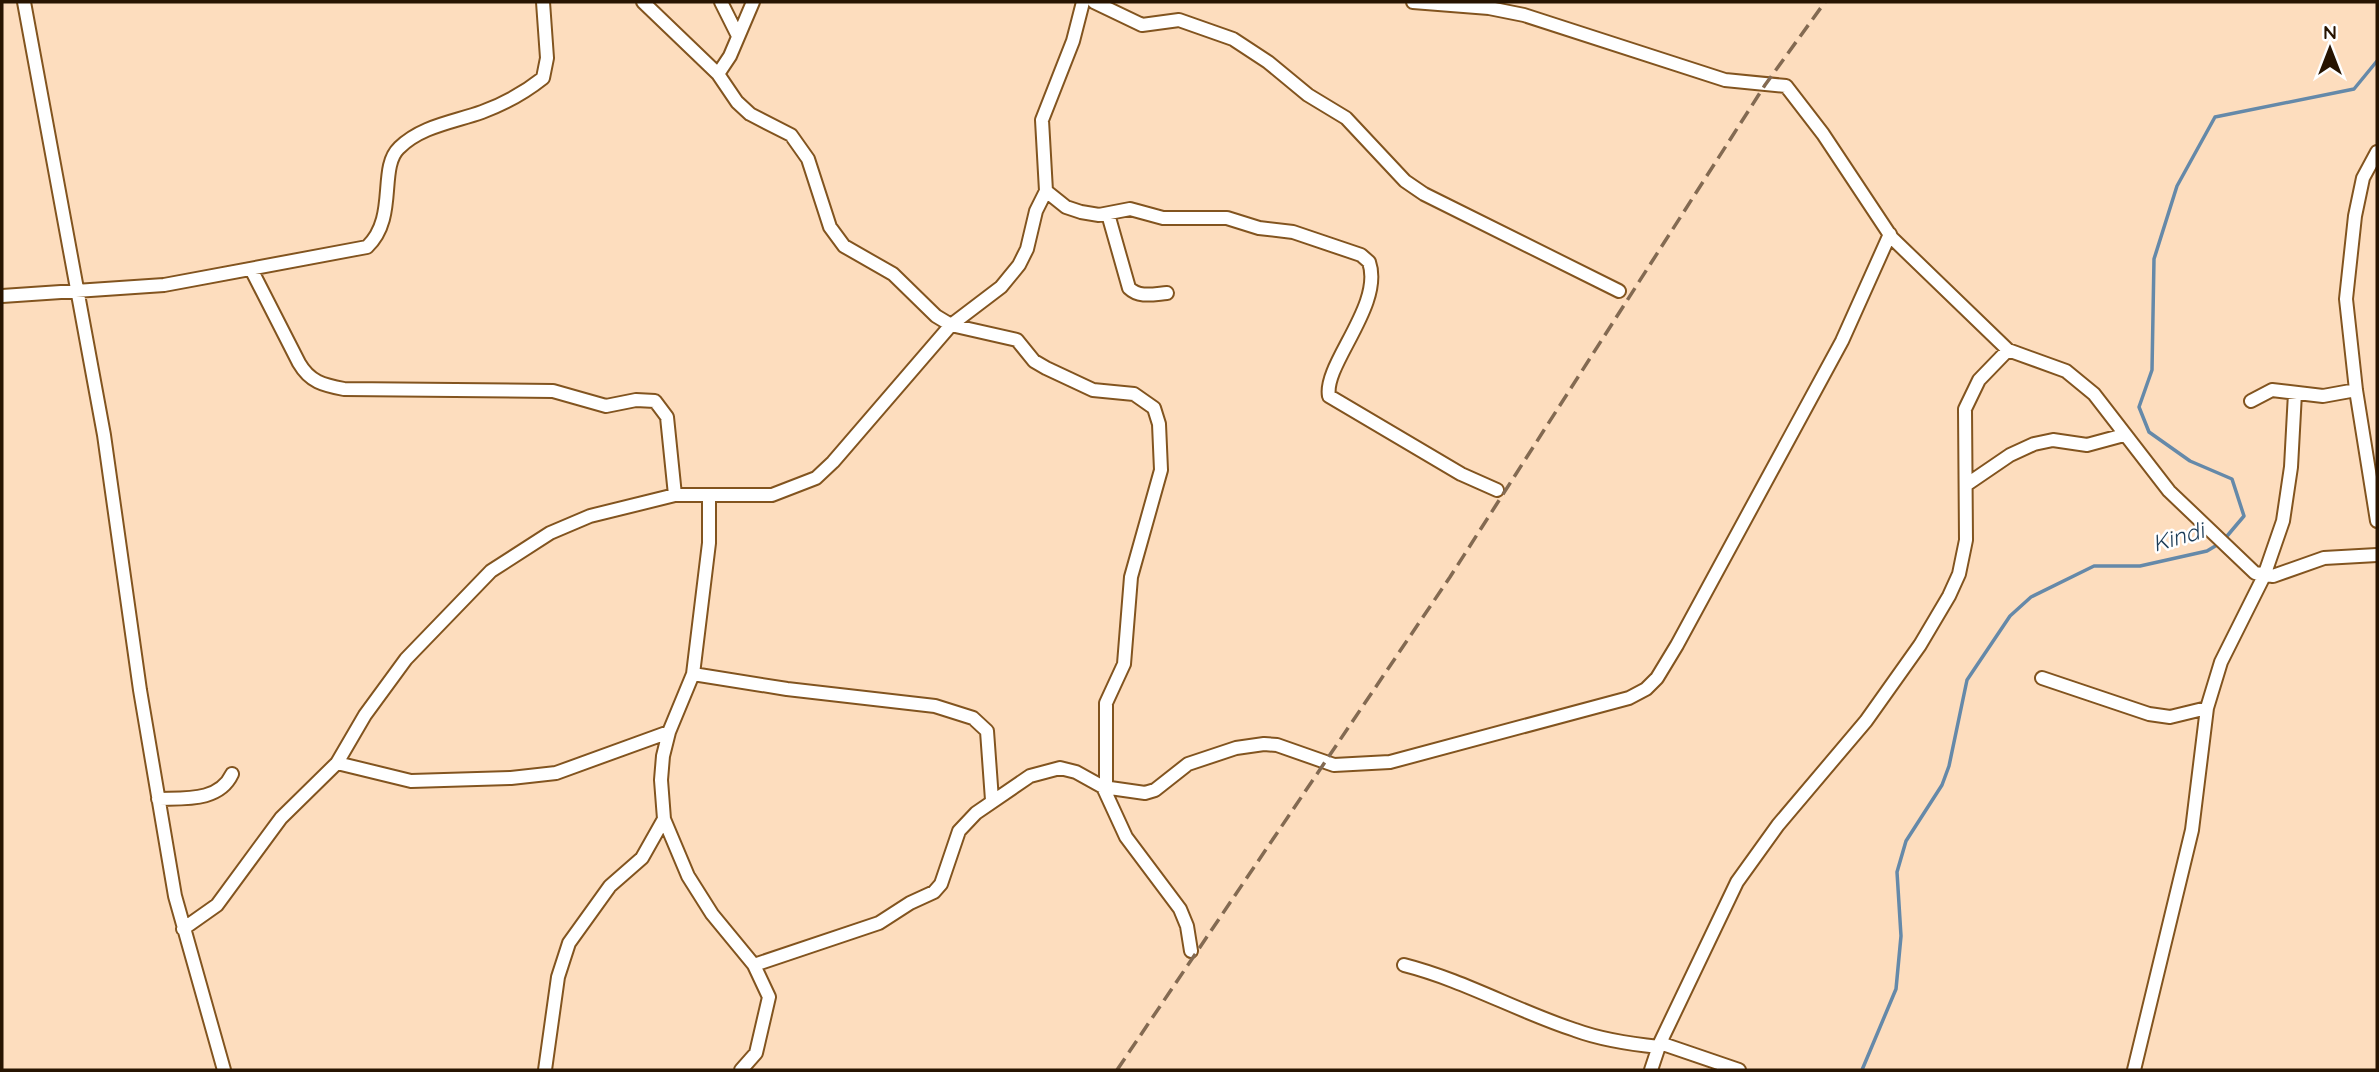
<svg xmlns="http://www.w3.org/2000/svg" width="2379" height="1072" font-family="Quicksand,sans-serif">
  <style>
    .lines { fill: none; stroke-linecap: round; stroke-linejoin: round }
    .stream { stroke: #6589a9; stroke-width: 3.5 }
    .street-casing { stroke: #82541f; stroke-width: 16 }
    .street { stroke: #fff; stroke-width: 12 }
    .rail { stroke: #836a52; stroke-width: 3.5; stroke-dasharray: 14 7; stroke-linecap: butt }
    .labels { text-anchor: middle; stroke-width: 5; stroke-linejoin: round; paint-order: stroke }
    .water-label { font-size: 23px; font-style: italic; fill: #1c3c57; stroke: #fff }
  </style>
  <rect width="100%" height="100%" fill="#fdddbe"/>
  <g class="lines">
    <path class="stream" d="M1862,1070L1896,989L1901,936L1897,872L1906,841L1942,785L1949,766L1967,680L2010,616L2031,597L2094,566H2140L2207,551L2222,542L2244,516L2232,479L2190,461L2149,432L2139,407L2152,370L2154,259L2177,186L2215,117L2354,89L2377,61"/>
    <defs>
      <path id="street" d="M24,2L104,435L140,690L175,896L224,1070
        M643,2L718,74L737,102L750,114L791,135L808,159L830,227L844,246L893,274L936,316L951,325L1017,340L1034,361L1046,368L1093,390L1134,394L1154,408L1159,424L1161,470L1131,577L1124,664L1106,703V788
        M721,2L738,36
        M1094,2L1142,25L1179,20L1233,39L1268,62L1308,95L1346,118L1405,181L1424,194L1619,291
        M1413,2L1489,8L1524,15L1725,80L1786,86L1823,134L1892,238L2008,350L2066,371L2094,394L2169,491L2255,573L2273,576L2324,558L2377,555
        M718,74L730,56L753,2
        M2377,152L2363,178L2355,216L2346,299L2356,390L2377,521
        M1046,191L1066,207L1081,212L1099,215L1130,209L1163,218H1227L1259,228L1293,232L1361,255L1369,262C1384,305 1323,365 1329,396L1461,474L1497,490
        M1108,214L1129,288C1139,298 1154,294 1167,293
        M251,269L299,363C310,382 323,385 344,389L553,391L606,406L636,400L655,401L667,417L675,495
        M2,296L164,285L367,247C398,218 378,168 399,148C421,126 454,122 482,112C504,104 524,93 543,78L547,58L543,2
        M2251,401L2272,390L2323,396L2356,390
        M1966,485L2010,455L2034,444L2053,440L2087,445L2124,435
        M693,674L787,689L935,706L973,718L987,731L992,800
        M2042,678L2149,714L2170,717L2207,708
        M337,763L411,781L511,778L556,773L669,732
        M1103,787L1145,793L1155,790L1188,764L1236,748L1264,744L1277,745L1334,765L1390,762L1629,698L1646,689L1657,678L1677,645L1842,341L1890,234
        M158,799C184,798 219,802 232,774
        M664,819L688,876L712,914L754,965L769,997L756,1053L741,1070
        M183,929L217,905L281,818L337,763L365,715L406,659L491,571L550,533L590,516L675,495H772L816,478L833,462L951,325L1001,287L1019,265L1027,249L1036,211L1046,191L1042,120L1073,41L1083,2
        M754,965L879,923L910,903L934,892L941,884L959,831L976,813L1030,776L1060,768L1076,772L1103,787L1126,837L1180,909L1187,926L1191,951
        M1404,965C1463,980 1517,1011 1575,1030C1602,1040 1630,1044 1659,1047
        M1660,1043L1739,1070
        M545,1070L558,977L569,943L610,886L642,858L664,819L661,780L663,756L669,732L693,674L709,543V497
        M1651,1070L1660,1043L1737,882L1778,825L1866,721L1920,645L1949,596L1959,574L1966,540L1965,409L1979,380L2008,350
        M2134,1070L2192,830L2207,708L2221,662L2264,576L2283,521L2291,467L2295,393"/>
    </defs>
    <use href="#street" class="street-casing"/>
    <use href="#street" class="street"/>
    <path class="rail" d="M1117,1070L1450,577L1765,85L1825,2"/>
  </g>
  <g class="labels">
    <g class="water-label">
      <text transform="translate(2178 537) rotate(-16)" y="8">Kindi</text>
    </g>
  </g>
  <rect width="2379" height="1072" fill="none" stroke="#271401" stroke-width="7"/>
  <g transform="translate(2330 49)" stroke="#ffffff" stroke-width="5" paint-order="stroke">
  <path d="M0-5L12 26L0 18L-12 26Z" fill="#271401"/>
  <text y="-10" font-size="19" font-weight="bold" text-anchor="middle" fill="#271401">N</text>
  </g>
</svg>
